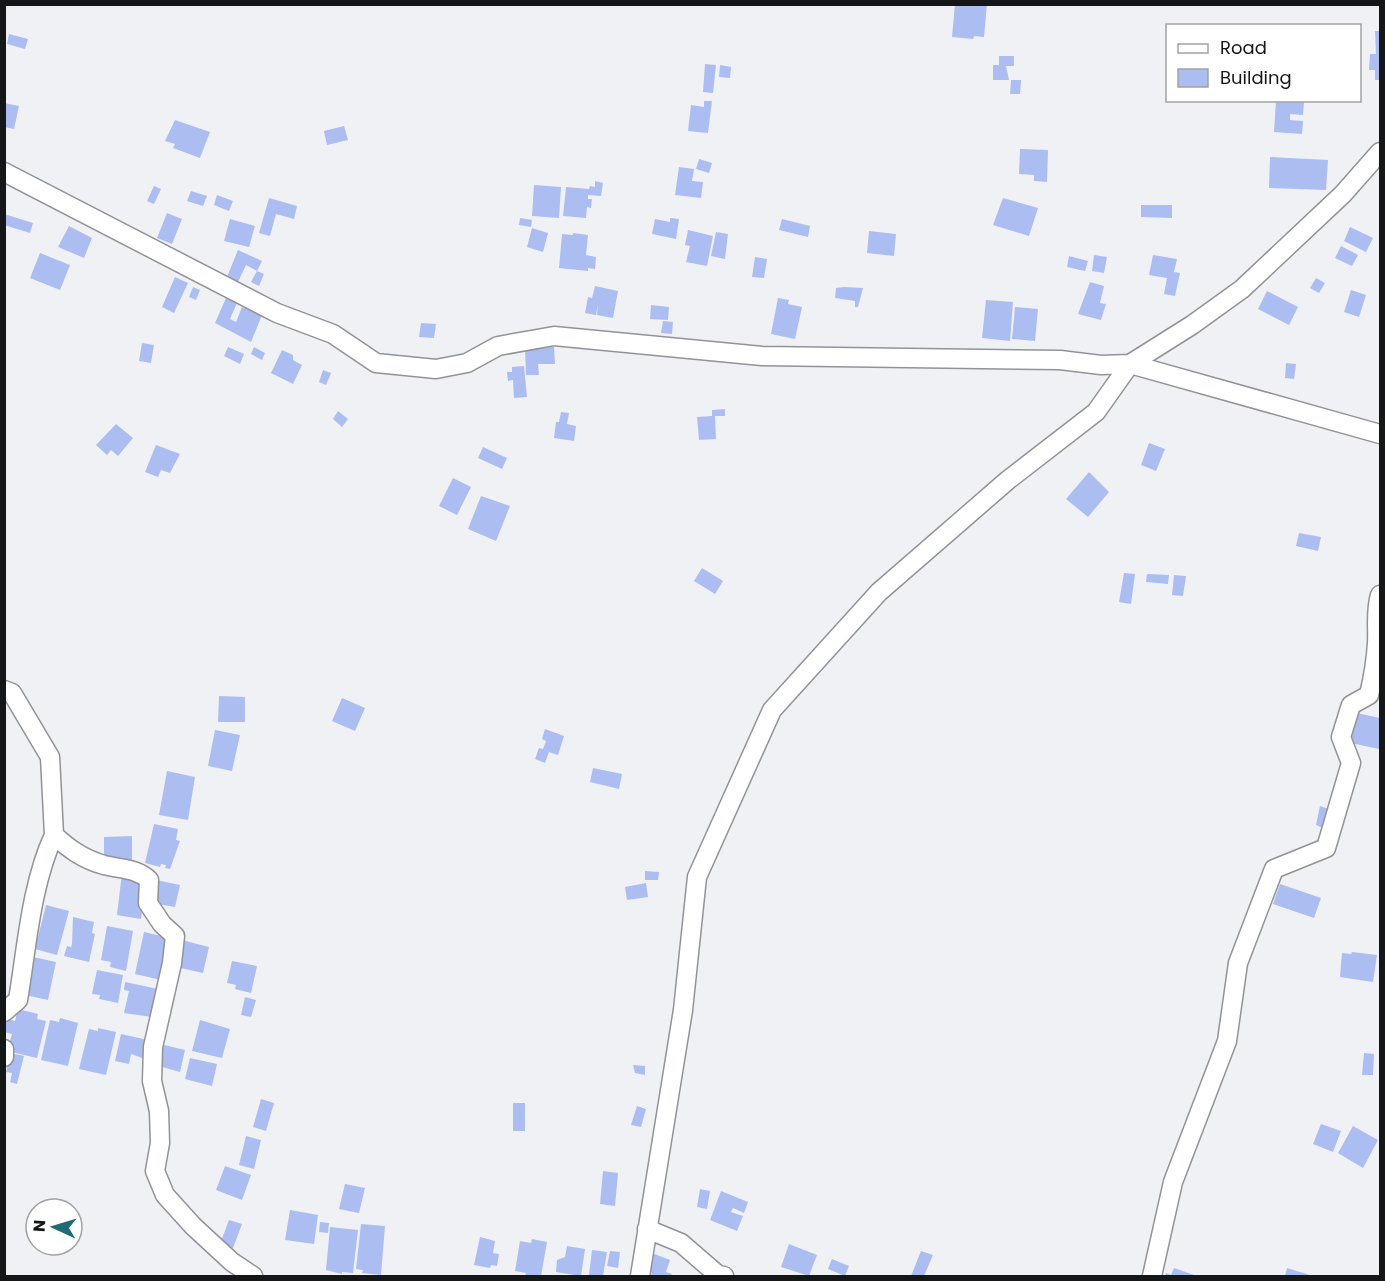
<svg xmlns="http://www.w3.org/2000/svg" width="1385" height="1281" font-family="Poppins,sans-serif">
  <style>
    .building { fill: #acbdf1 }
    .lines { fill: none; stroke-linecap: round; stroke-linejoin: round }
    .minor-casing { stroke: #929397; stroke-width: 21 }
    .minor { stroke: #fff; stroke-width: 18 }
  </style>
  <rect width="100%" height="100%" fill="#f0f1f5"/>
  <path class="building" d="M955,4H987L984,37L974,36L973,39L952,37Z
    M1375,31H1380V80H1375V70H1369L1370,54H1376Z
    M9,34L28,39L25,49L7,44Z
    M999,56H1014V66H1006L1009,80H993V65H999Z
    M705,64L716,65L713,93L703,92Z
    M720,65L731,67L730,78L719,77Z
    M1011,80H1021L1020,94H1010Z
    M704,101H712L708,133L688,131L691,105L704,107Z
    M1276,101L1304,102L1303,115L1290,114V120L1303,121L1302,134L1274,132Z
    M4,103L19,106L14,129L4,127Z
    M175,120L210,132L200,158L173,148L175,144L165,141Z
    M344,126L348,140L327,145L324,131Z
    M1020,149L1048,150L1047,182L1034,181V175L1019,174Z
    M1270,157L1328,160L1326,190L1269,188Z
    M699,159L712,163L709,173L696,169Z
    M679,167L694,169L692,181L703,182L701,198L675,195Z
    M595,181L603,183L601,196L588,195V199H592L591,208L587,207L586,218L563,216L566,187L589,189L590,186L595,187Z
    M534,185L561,187L559,218L532,216Z
    M154,186L161,189L154,204L147,201Z
    M191,191L207,196L203,206L187,201Z
    M217,195L233,201L229,211L214,205Z
    M269,198L297,206L294,219L276,214L270,236L259,233Z
    M1003,198L1038,208L1029,236L993,225Z
    M1141,205H1172V218L1141,217Z
    M167,213L182,219L172,244L157,238Z
    M4,214L33,223L30,233L4,225Z
    M520,218L532,220L531,227L519,225Z
    M670,218L679,219L676,239L652,234L655,219L670,222Z
    M230,219L255,226L249,247L224,241Z
    M782,219L810,226L808,237L779,230Z
    M69,226L92,238L84,258L58,247Z
    M1350,227L1373,238L1366,252L1344,241Z
    M532,228L548,233L543,252L527,247Z
    M688,230L713,236L707,266L686,262L690,246L685,245Z
    M869,231L896,234L894,256L867,253Z
    M716,232L728,234L725,259L711,256Z
    M573,233L588,235L586,255L596,257L595,269L588,268V271L559,268L562,234L573,235Z
    M1341,246L1358,255L1352,266L1335,258Z
    M238,250L262,261L257,271L246,265L238,282L227,277Z
    M40,253L70,265L60,290L30,278Z
    M1094,255L1107,257L1104,273L1092,271Z
    M1153,255L1177,259L1174,272L1180,273L1175,296L1164,294L1167,278L1149,275Z
    M1069,256L1088,261L1085,271L1067,267Z
    M755,257L767,259L764,278L752,277Z
    M257,271L264,274L259,286L251,282Z
    M175,277L188,283L174,313L162,307Z
    M1316,278L1325,283L1319,293L1310,288Z
    M1090,282L1104,286L1100,303L1106,304L1101,320L1078,314Z
    M595,286L618,291L613,318L597,315L598,304L596,315L585,313L588,297L592,298Z
    M193,287L200,290L196,300L189,297Z
    M844,287L863,288L858,307H855V301L835,298L836,288Z
    M1351,290L1366,295L1359,317L1344,312Z
    M1267,291L1298,307L1289,325L1258,309Z
    M226,298L237,303L230,319L236,322L242,307L262,315L251,342L215,323Z
    M778,298L789,300L788,304L802,307L795,339L771,334Z
    M986,300L1013,302L1010,341L982,338Z
    M651,305L669,307L668,320L650,319Z
    M1015,307L1038,309L1035,341L1012,339Z
    M663,321L673,322L672,334L661,333Z
    M421,323L436,324L434,338L419,337Z
    M142,343L154,345L151,363L139,361Z
    M228,347L244,354L240,364L224,356Z
    M254,347L265,353L262,360L251,354Z
    M554,347L555,364H538L539,375H526L525,348Z
    M282,350L293,355V360L302,365L293,384L271,373Z
    M1286,363L1296,364L1294,379L1285,378Z
    M524,366L527,397L514,398L513,380L508,381L507,372H512V367Z
    M323,370L331,373L326,385L319,382Z
    M725,409V416H715L716,439L699,440L697,417L712,416V410Z
    M338,411L348,419L342,427L333,419Z
    M561,412L569,413L567,424L576,426L574,441L554,438L556,422H559Z
    M116,424L133,438L118,456L111,450L107,455L96,445Z
    M1149,443L1165,449L1156,471L1141,465Z
    M156,445L180,454L170,473L161,470L158,477L145,472Z
    M483,447L507,458L502,469L478,458Z
    M1089,472L1109,492L1088,517L1066,499Z
    M453,478L471,487L457,515L439,506Z
    M481,496L510,506L496,541L468,529Z
    M1299,533L1321,537L1318,551L1296,546Z
    M702,568L723,581L715,594L694,581Z
    M1124,573L1135,574L1131,604L1119,602Z
    M1147,574L1169,575L1168,584L1146,582Z
    M1174,575L1186,576L1183,596L1172,595Z
    M219,696L245,697V722H218Z
    M342,698L365,708L355,731L332,721Z
    M1352,712L1380,718L1379,749L1346,742Z
    M545,729L564,736L558,755L549,752L545,763L535,759L539,748L543,749L546,741L542,739Z
    M215,730L240,735L232,771L208,766Z
    M593,768L622,774L619,789L590,782Z
    M167,771L195,777L188,820L159,815Z
    M1320,806L1335,811L1328,830L1316,825Z
    M154,824L178,829L176,840L180,841L170,869L165,868L166,865L161,864L160,867L145,863Z
    M132,836V866L104,863V837Z
    M645,871L659,872L658,880H645Z
    M122,873L146,881L141,919L117,915Z
    M156,880L180,885L175,907L152,903Z
    M646,883L648,897L627,900L625,887Z
    M1280,884L1321,898L1314,918L1273,904Z
    M46,905L69,911L57,955L35,949Z
    M73,917L94,922L92,933L95,934L89,962L64,956L67,946L71,947L72,944Z
    M107,926L133,931L126,971L110,967L111,962L101,960Z
    M144,932L170,938L161,980L135,974Z
    M182,940L209,947L203,973L176,967Z
    M1352,952L1377,955L1373,982L1340,977L1342,953L1351,954Z
    M33,957L56,962L48,1000L25,995Z
    M232,961L257,966L251,993L235,989L236,985L227,983Z
    M97,970L123,975L118,1003L99,999L100,995L92,994Z
    M125,982L158,989L152,1017L124,1013L129,991L124,990Z
    M245,997L256,1000L251,1017L241,1015Z
    M18,1009L38,1014L37,1019L46,1021L37,1058L7,1051L12,1034L4,1032V1018L15,1021Z
    M60,1018L78,1023L68,1066L41,1060L50,1020L59,1022Z
    M200,1020L230,1029L222,1058L192,1051Z
    M98,1028L116,1032L106,1075L79,1069L89,1029L98,1031Z
    M121,1034L148,1040L145,1059L131,1054L129,1064L115,1061Z
    M160,1044L185,1050L180,1072L155,1065Z
    M11,1053L24,1056L17,1084L10,1082L12,1073L6,1072Z
    M1364,1053L1374,1054L1373,1075H1362Z
    M190,1058L217,1064L212,1086L185,1079Z
    M633,1065L645,1066V1075L635,1073Z
    M261,1099L274,1103L266,1131L253,1127Z
    M513,1103H525V1131H513Z
    M637,1106L646,1109L641,1127L631,1125Z
    M1321,1124L1341,1131L1333,1152L1313,1144Z
    M1353,1126L1378,1140L1363,1168L1338,1153Z
    M246,1136L261,1140L254,1169L239,1165Z
    M225,1166L251,1175L242,1200L216,1190Z
    M603,1171L618,1173L615,1206L600,1204Z
    M345,1184L365,1188L359,1213L339,1209Z
    M700,1189L710,1191L707,1209L697,1207Z
    M721,1191L748,1202L744,1213L733,1208L731,1212L743,1216L737,1231L710,1220Z
    M290,1210L318,1215L314,1244L285,1240Z
    M229,1220L242,1224L233,1248L220,1244Z
    M320,1222L329,1223L328,1233L319,1232Z
    M361,1224L385,1226L381,1275L362,1273L363,1270L356,1269Z
    M330,1227L358,1230L353,1273L342,1272V1274L326,1270Z
    M480,1237L495,1241L493,1253L499,1254L497,1266L491,1265L490,1268L474,1265Z
    M532,1239L547,1242L541,1276H525L526,1273L515,1271L520,1241L531,1243Z
    M789,1244L817,1255L809,1276L781,1267Z
    M567,1246L585,1249L581,1276L556,1272L557,1260L565,1257Z
    M592,1250L607,1252L603,1276L589,1275Z
    M610,1251L620,1252L618,1268L607,1266Z
    M921,1251L933,1255L924,1276H911Z
    M652,1253L670,1260L666,1272L672,1274L671,1276H650L652,1273L646,1271Z
    M832,1259L849,1266L845,1276L828,1269Z
    M1174,1268L1197,1276H1165L1166,1273L1171,1275Z
    M1287,1268L1313,1276H1285Z"/>
  <g class="lines">
    <defs>
      <path id="minor" d="M4,172L277,313L333,334L376,363L436,369L467,363L498,346L554,336L762,356L1060,360L1101,365L1130,364L1192,325L1242,289L1343,194L1380,152
        M4,690L12,693L50,757L54,835C69,849 83,859 104,865C120,869 137,868 149,880L148,903L162,924L175,936L172,963L153,1047L152,1081L159,1111L160,1143L155,1171L165,1195L193,1226L232,1262L253,1276
        M4,1012L18,1000C27,946 31,885 54,835
        M4,1049V1057
        M647,1229L681,1243L718,1275L724,1276
        M640,1276L683,1010L697,877L772,710L879,592L1008,480L1096,412L1130,364L1380,434
        M1152,1276L1173,1182L1227,1041L1238,963L1274,869L1326,848L1351,763L1341,737L1351,705L1369,695C1373,678 1376,660 1377,643C1378,626 1375,612 1380,595"/>
    </defs>
    <use href="#minor" class="minor-casing"/>
    <use href="#minor" class="minor"/>
  </g>
  <rect width="1385" height="1281" fill="none" stroke="#151617" stroke-width="12"/>
  <rect x="1166" y="24" width="195" height="78" fill="#ffffff" stroke="#a1a2a2" stroke-width="1.5"/>
  <rect x="1178" y="44" width="30" height="9" fill="#ffffff" stroke="#a1a2a2" stroke-width="1.5"/>
  <text x="1220" y="54" font-size="18" fill="#151617">Road</text>
  <rect x="1178" y="69" width="30" height="18" fill="#acbdf1" stroke="#a1a2a2" stroke-width="1.5"/>
  <text x="1220" y="84" font-size="18" fill="#151617">Building</text>
  <g transform="translate(54 1227) rotate(274)"><circle r="28" fill="#ffffff" stroke="#a1a2a2" stroke-width="1.5"/>
  <path d="M0-4.5L10 22L0 15L-10 22Z" fill="#1f6a74"/>
  <text y="-9" font-size="16" font-weight="bold" text-anchor="middle" fill="#151617">N</text>
  </g>
</svg>
